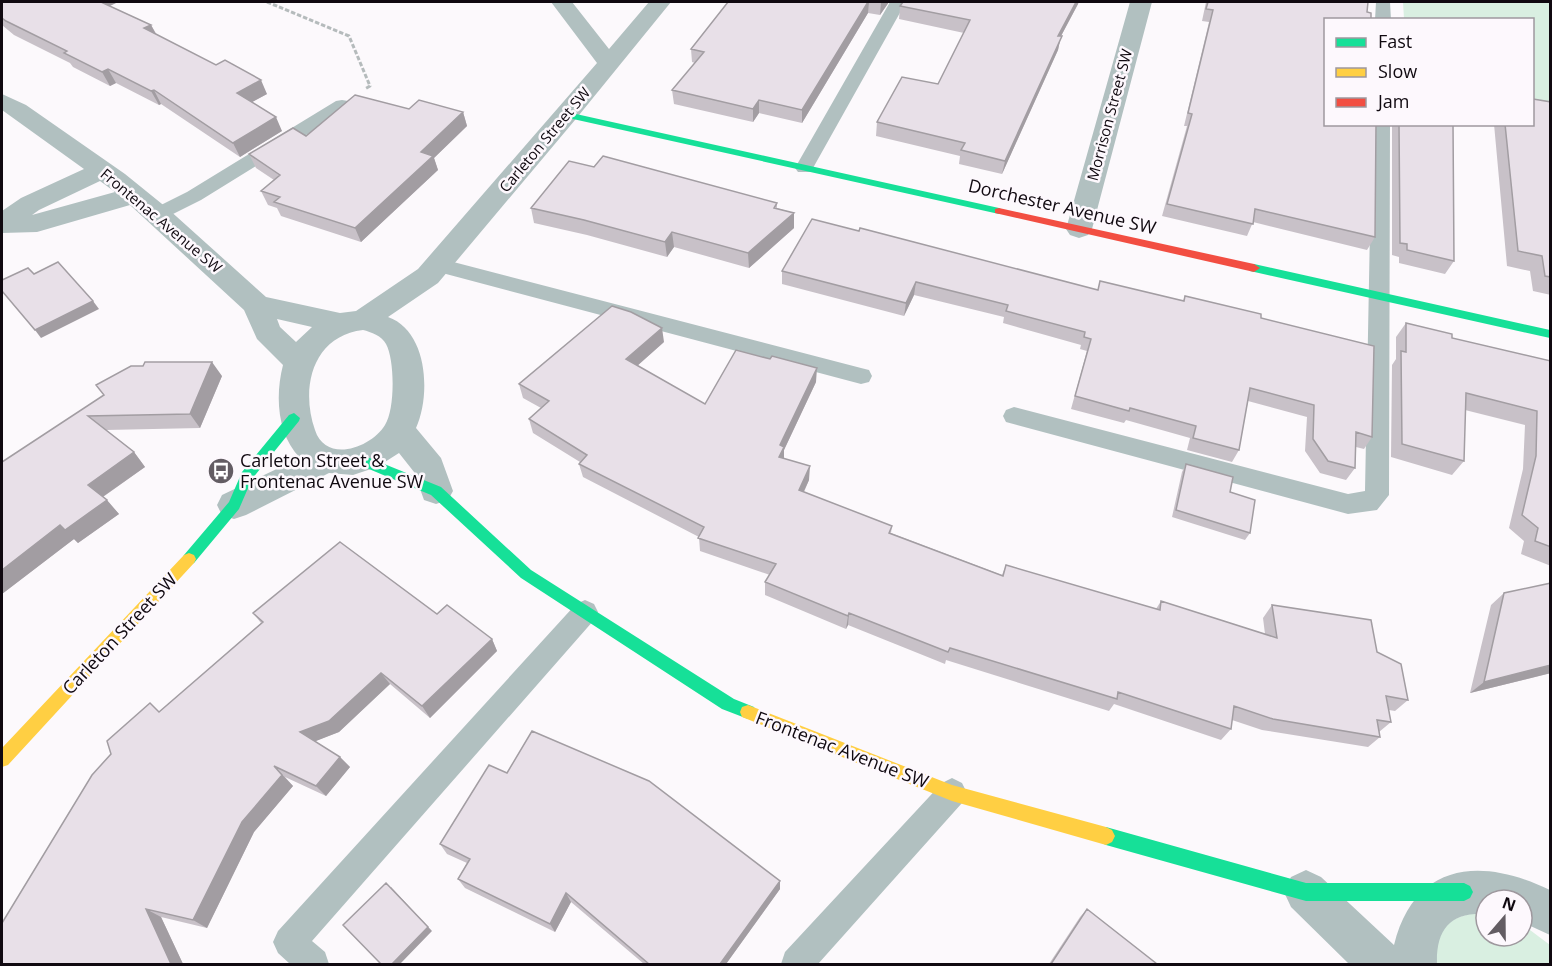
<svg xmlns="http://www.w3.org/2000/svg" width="1552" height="966" font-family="'Open Sans',sans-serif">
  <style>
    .green { fill: #d9efe1 }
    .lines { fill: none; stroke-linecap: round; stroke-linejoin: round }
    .path { stroke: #b5bbbc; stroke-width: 3; stroke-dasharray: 4.5 2; stroke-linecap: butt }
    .lane { fill: #b1c0c0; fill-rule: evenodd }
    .street { fill: #b1c0c0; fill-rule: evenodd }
    .fast { fill: #16e098; fill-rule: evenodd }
    .slow { fill: #ffcf43; fill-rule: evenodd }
    .jam { fill: #f24e42; fill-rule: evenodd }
    .wall { fill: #c8c1c8 }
    .shaded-wall { fill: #a29da2 }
    .building { fill: #e8e0e8; stroke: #a29da2; stroke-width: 1.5 }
    .labels { text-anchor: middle; stroke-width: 5; stroke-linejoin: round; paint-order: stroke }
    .far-street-label { font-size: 15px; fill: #100910; stroke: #fdf8fd }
    .street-label { font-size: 18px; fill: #100910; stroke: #fdf8fd }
    .poi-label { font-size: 18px; fill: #100910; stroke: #fdf8fd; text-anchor: start }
  </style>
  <rect width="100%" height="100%" fill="#fcf9fc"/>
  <path class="green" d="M1403,2H1550V113L1533,109L1532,20L1404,19Z
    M1486,912V936H1522V924L1550,945V964H1434C1435,928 1450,914 1486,912Z"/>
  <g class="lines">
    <path class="path" d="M267,2L349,36L370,86L365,89"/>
    <path class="lane" d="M890,2H906L813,168L810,172H798L795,168Z
      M1376,2H1390L1391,20H1375Z
      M342,100L348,101L351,105L348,109L201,200L165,218H151L148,214L151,210L187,192L336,101Z
      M1372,124H1390L1389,495L1377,510L1348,514L1006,422L1003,416L1006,410L1014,407L1348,494L1365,491Z
      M438,258L861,368L869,370L872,376L869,382L861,384L431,270L428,265L431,260Z
      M585,600L594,604L598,612L594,620L312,941L325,952L329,964H290L278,953L273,942L278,931L576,604Z
      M952,778L962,783L967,793L962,803L818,964H781L785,952L942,783Z"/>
    <path class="street" d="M551,2H572L609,49L649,2H671L575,120L438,283L388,317C428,331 431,395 416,428L441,458L453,491L448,500L436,504L424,500L414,472L399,453L377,467L353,475L329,473L246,515L234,519L222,515L217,505L222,495L300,458C277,434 275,396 283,365L257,339L244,310L130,205L37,232L2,233V211L21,198L84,169L2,110V94L26,105L125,174L167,208L266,297L340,313L356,311L418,269L597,63ZM100,181L115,192L32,215L39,210ZM277,319L312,327L296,342L280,327ZM363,330C371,332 382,336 386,344C395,360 395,410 385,425C371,448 326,464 315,430C300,387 313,336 363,330Z
      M1130,2H1152L1092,229L1088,235L1079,238L1070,235L1066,229Z
      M1306,870L1321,877L1394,945C1415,861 1482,857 1550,890V935L1522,922V900H1486V914C1450,912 1436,930 1437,964H1349L1291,907L1284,892L1291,877Z"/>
    <path class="fast" d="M567,112L999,208L1004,211L999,214L564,117L562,115Z
      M1254,264L1550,330V338L1250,271L1248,268Z
      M294,413L300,418L299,421L252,479L239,509L194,563L189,565L184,563L182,559L184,555L229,502L242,472L289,415Z
      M362,455L441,487L531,570L734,699L754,707L756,712L754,717L748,719L722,709L521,578L431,495L357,464L355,460L357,456Z
      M1106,827L1306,883H1464L1470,886L1473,892L1470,898L1464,901H1306L1106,845L1100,842L1097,836L1100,830Z"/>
    <path class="slow" d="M189,553L194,555L196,559L194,563L8,765L2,767V748L184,555Z
      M748,705L952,785L1106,827L1112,830L1115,836L1112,842L1106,845L952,801L742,717L740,712L742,707Z"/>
    <path class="jam" d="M999,208L1254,264L1260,268L1254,272L995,213V209Z"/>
  </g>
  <path class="wall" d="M2,2H118L110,6L151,25L157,35L267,94L252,102L282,131L240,157L161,104L159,105L116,83L110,86L73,67L70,63L14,35L2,25Z
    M728,2H889L880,15L868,13L802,123L759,113L753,122L674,104L672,90L695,63L692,62L691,49Z
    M1206,2H1368L1326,20L1375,237L1367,250L1253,222L1247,236L1162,216L1187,126H1184L1209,22L1202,21Z
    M1078,4L1061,36L1058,50L1002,174L959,164L960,156L876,136L877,122L938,84L964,33L899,19L900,6Z
    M1551,102V295L1533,291L1530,271L1507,266L1494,124H1533Z
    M409,109L463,112L467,126L434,158L438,170L361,242L281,216L277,208L268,205L261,191L274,180L256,168L249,154L306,136Z
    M1392,124H1453L1454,261L1445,274L1399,263V257L1392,255Z
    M594,167L777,203V208L794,213V228L749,268L674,247L667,257L587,235L534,223L531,208Z
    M782,271L1097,290L1183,301L1185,296L1261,318L1372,437L1364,449L1356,447L1355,468L1346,480L1320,473L1305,451L1307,417L1248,401L1239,450L1232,462L1187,450L1190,438L1126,420L1124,423L1071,409L1087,351L1080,349L1081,345L1003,323L1004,317L914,295L904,316L782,284Z
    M1406,323L1452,338L1551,361V566L1521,554L1524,541L1509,528L1523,469L1525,425L1465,410L1464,461L1452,475L1391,457L1392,365L1396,359V337Z
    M664,342L637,366L705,404L816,382L784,450V459L809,480L804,492L892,526L891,533L1002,575L1006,565L1156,609L1161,601L1265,634L1263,618L1272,605L1377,652L1408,700L1395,711L1389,710L1391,722L1379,732L1380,737L1368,747L1262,730L1232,720L1231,729L1221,740L1114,704L1109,711L946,660L945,664L848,625L846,629L765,595V582L770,575L700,551L699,537L583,477L579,464L580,462L533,433L529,419L541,408L523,398L519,384Z
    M222,376L200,428L106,430L134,452L145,467L103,497L119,514L78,543L74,539L2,594V462L104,395Z
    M1186,464L1230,492L1250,533L1245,540L1172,517L1182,472Z
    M1551,583V673L1470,693L1491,605L1504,593Z
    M253,613L437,614L492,639L497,651L430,718L390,684L339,732L315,741L340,757L350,767L326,796L285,777L293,786L254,832L207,928L161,917L183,964H2L160,712L261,623Z
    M440,844L780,889L726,964H644L571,902L555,932L465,888L458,879L467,863L447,854Z
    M1087,909L1157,964H1049L1080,917Z"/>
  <path class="shaded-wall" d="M94,2H118L99,11Z
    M868,2H869L868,13L802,123V110Z
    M881,2H889L880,15Z
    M1076,2H1079L1078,4L1061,36L1058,50L1002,174L1005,161L1058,36Z
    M151,25L158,38L144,28Z
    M108,69L116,83L110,86L102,72Z
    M261,80L267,94L243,107L237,93Z
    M154,90L161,104L159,105L151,91Z
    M759,100V113L753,122V109Z
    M463,112L467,126L434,158L438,170L361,242L355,228L421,152Z
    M276,117L282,131L240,157L233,143Z
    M794,213V228L749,268L748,253Z
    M672,232L674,247L667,257L665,242Z
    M916,282L914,295L904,316L906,303Z
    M93,301L99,309L41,338L35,330Z
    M662,328L664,342L628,374L626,359Z
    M212,362L222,376L200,428L190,414Z
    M817,368L816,382L784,450V460L779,457L780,445Z
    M134,452L145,467L101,498L88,485Z
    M810,466L809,480L798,504L799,490Z
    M107,500L119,514L78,543L65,530Z
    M60,525L74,539L2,594V570Z
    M849,613L848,625L846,629L848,616Z
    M492,639L497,651L430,718L422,706Z
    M1551,665V673L1470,693L1484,682Z
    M381,673L390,684L339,732L311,743L300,732Z
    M340,757L350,767L326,796L316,786Z
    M274,766L293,786L254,832L207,928L193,920L242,822Z
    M780,881V889L726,964H720Z
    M391,887L432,931L400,964H392Z
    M566,893L571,902L555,932L550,924Z
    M146,909L161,917L183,964H171Z"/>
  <path class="building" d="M2,2H101L151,25L144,28L216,65L225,60L261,80L237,93L276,117L233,143L154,90L151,91L108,69L102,72L64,53L67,51L6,21L2,18Z
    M728,2H868L802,110L759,100L753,109L672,90L704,52L691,49Z
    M903,2H1076L1058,36H1062L1005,161L961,150L965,143L877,122L902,77L938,84L970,20L900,6Z
    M1208,2H1368L1367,12L1371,13V20H1326V124H1376L1375,237L1255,209L1253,224L1167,204L1192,114L1188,113L1213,10L1206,9Z
    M355,95L409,109L419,100L463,112L421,152L433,156L355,228L274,202L280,197L261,191L280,175L249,154L293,128L306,136Z
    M1533,99L1551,102V277L1545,276L1542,256L1518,251L1505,124H1533Z
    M1399,124H1453L1454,261L1407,250V244L1400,243Z
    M603,156L777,203L774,208L794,213L748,253L672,232L665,242L584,220L531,208L569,161L594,167Z
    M812,219L859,231L860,228L1098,290L1100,281L1184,301L1185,296L1261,314V318L1374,346L1372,437L1356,432L1355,468L1328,461L1313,439L1314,405L1250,388L1239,450L1193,438L1196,426L1130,408L1129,411L1075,396L1091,339L1084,337L1085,332L1006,311L1008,305L916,282L906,303L782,271Z
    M58,262L93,301L35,330L2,291V280L28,268L34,274Z
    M612,306L631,312L662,328L626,359L705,404L736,350L770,359L772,356L817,368L780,445L784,447L779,457L810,466L799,490L892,526L889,533L1003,576L1006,565L1160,610L1161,601L1277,638L1272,605L1371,620L1377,652L1401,664L1408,700L1386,696L1391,722L1377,720L1380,737L1273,719L1234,706L1231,729L1118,692L1117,699L950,648L948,652L849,613L848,616L765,582L776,564L698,538L704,527L579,464L587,455L529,419L549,401L519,384Z
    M1406,323L1452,334V338L1551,361V547L1535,541L1538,528L1522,515L1536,456L1537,411L1466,393L1464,461L1402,444L1401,351L1406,352Z
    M145,362H212L190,414L88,416L134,452L88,485L107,500L65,530L60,525L2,570V462L104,395L96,385L131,366H143Z
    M1186,464L1233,477L1230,492L1255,500L1250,533L1176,510Z
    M340,542L437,614L447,605L492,639L422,706L381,673L329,721L300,732L340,757L316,786L274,766L282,775L242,822L193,920L146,909L171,964H2V923L92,775L111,754L107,741L150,703L159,712L263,622L253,613Z
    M1551,583V665L1484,682L1504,593Z
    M532,731L649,781L780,881L720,964H649L566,893L550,924L458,879L470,859L440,844L489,765L507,773Z
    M386,883L428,927L392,964H381L343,925Z
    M1087,909L1157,964H1051Z"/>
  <defs>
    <symbol id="bus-disc" viewBox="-11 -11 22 22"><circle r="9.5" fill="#635d63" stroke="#fdf8fd"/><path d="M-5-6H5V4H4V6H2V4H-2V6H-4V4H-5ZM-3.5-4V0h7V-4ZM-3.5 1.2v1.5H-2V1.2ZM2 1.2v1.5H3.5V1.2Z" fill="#fff"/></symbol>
  </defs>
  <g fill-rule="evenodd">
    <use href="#bus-disc" x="206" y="456" width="30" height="30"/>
  </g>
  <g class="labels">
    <g class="far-street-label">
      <text transform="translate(1110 115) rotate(-75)" y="5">Morrison Street SW</text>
      <text transform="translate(545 140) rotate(-50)" y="5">Carleton Street SW</text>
      <text transform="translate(161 221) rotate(40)" y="5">Frontenac Avenue SW</text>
    </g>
    <g class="street-label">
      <text transform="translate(1062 207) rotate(13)" y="6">Dorchester Avenue SW</text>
      <text transform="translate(120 634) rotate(-47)" y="6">Carleton Street SW</text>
      <text transform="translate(842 750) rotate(21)" y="6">Frontenac Avenue SW</text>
    </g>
    <g class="poi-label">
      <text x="240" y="467">Carleton Street &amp;<tspan x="240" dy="21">Frontenac Avenue SW</tspan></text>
    </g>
  </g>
  <rect width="1552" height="966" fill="none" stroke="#100910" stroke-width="6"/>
  <rect x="1324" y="18" width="210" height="108" fill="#fdf8fd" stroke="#9e989e" stroke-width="1.5"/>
  <rect x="1336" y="38" width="30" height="9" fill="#16e098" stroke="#9e989e" stroke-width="1.5"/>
  <text x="1378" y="48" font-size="18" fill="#100910">Fast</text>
  <rect x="1336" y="68" width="30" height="9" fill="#ffcf43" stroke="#9e989e" stroke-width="1.5"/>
  <text x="1378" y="78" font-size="18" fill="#100910">Slow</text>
  <rect x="1336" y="98" width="30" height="9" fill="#f24e42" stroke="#9e989e" stroke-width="1.5"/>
  <text x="1378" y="108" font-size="18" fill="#100910">Jam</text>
  <g transform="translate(1504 918) rotate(20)"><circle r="28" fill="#fdf8fd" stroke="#9e989e" stroke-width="1.5"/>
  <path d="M0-4.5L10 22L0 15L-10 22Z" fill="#635d63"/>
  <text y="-9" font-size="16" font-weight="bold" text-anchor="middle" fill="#100910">N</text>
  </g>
</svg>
